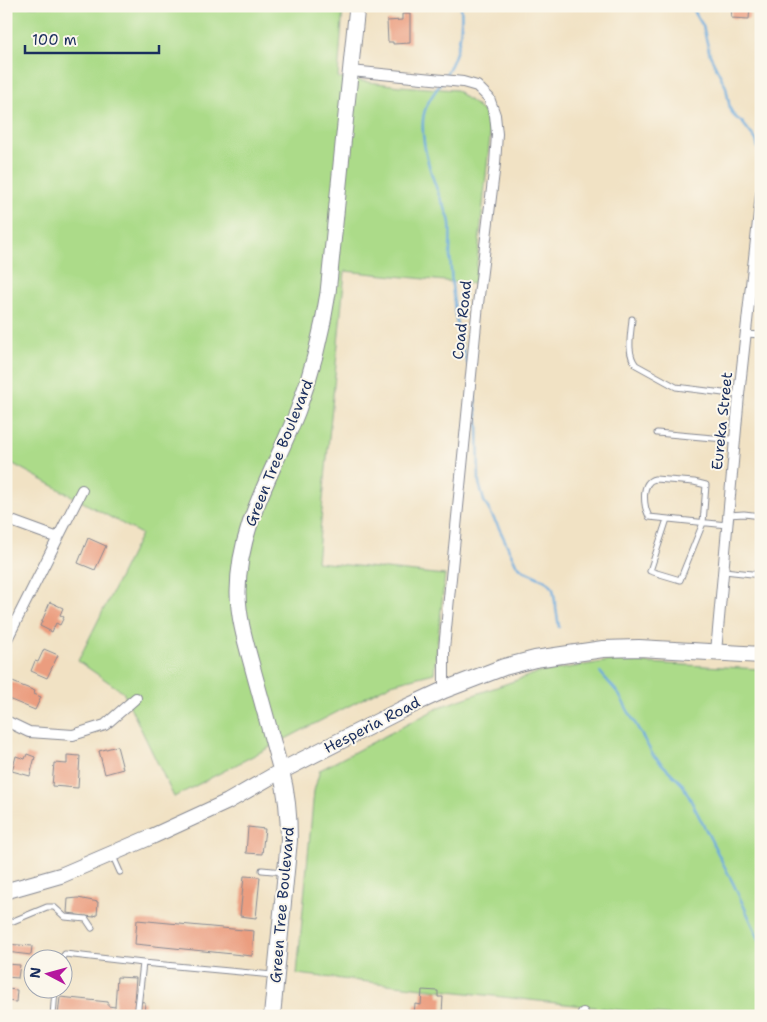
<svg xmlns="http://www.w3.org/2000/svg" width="767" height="1022" font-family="'Shantell Sans',sans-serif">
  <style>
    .green { fill: #acdb89; stroke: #648574 }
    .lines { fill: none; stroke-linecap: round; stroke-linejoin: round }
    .stream { stroke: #6aaadd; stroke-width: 2.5 }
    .building { fill: #eb9d7f }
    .lane-casing { stroke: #868891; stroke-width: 7 }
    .street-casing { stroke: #868891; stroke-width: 12 }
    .secondary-casing { stroke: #868891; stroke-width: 17 }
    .primary-casing { stroke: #868891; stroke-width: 18 }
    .lane { stroke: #fff; stroke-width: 5 }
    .street { stroke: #fff; stroke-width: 10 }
    .secondary { stroke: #fff; stroke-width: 15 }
    .primary { stroke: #fff; stroke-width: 16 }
    .labels { text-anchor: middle; stroke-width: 4; stroke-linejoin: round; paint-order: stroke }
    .street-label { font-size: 15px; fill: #1b2f5e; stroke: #fbf7ec }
  </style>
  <rect width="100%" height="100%" fill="#fbf7ec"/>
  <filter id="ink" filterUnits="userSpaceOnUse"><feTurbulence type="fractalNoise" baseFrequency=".02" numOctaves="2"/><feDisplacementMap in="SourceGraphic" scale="10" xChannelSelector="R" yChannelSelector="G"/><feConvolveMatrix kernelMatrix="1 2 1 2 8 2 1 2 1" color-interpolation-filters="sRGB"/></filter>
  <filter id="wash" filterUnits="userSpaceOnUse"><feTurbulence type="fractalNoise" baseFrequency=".0096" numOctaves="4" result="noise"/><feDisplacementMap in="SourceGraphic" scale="20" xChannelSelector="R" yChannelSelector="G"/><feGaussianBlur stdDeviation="1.12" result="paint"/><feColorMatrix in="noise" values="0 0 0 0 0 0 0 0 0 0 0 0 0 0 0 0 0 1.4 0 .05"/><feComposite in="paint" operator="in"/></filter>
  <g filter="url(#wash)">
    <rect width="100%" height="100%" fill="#f1e2c4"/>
    <path class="green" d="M6,6H343L338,78L400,86L456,90L485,113L490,136L475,284L345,271L317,562L445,575L434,673L391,684L174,797L123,692L78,661L141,534L6,460Z
      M609,661L761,669V1016H673L297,974L314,791L320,770L442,706L537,673Z"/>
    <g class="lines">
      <path class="stream" d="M691,6L703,26L710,55L726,87L730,109L735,117L742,122L756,140L761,160
        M444,78C458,55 463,33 461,6
        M441,83C433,94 424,106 423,120C421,145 430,172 439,195C442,203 449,214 450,223C451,233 450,244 450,254C451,282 456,342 469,366
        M474,391L478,423L479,483L484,501L499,528L516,564L524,571L544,580L550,584L553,589L559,627
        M600,672L618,693L653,755L683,785L733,883L761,943"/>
    </g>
    <g id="blocks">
      <path class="building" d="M732,6H750L749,19L731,18Z
        M402,14H410V43L393,44V42H388L387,21L402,20Z
        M88,538L106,546L95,570L78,563Z
        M50,602L63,608L60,615L64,617L60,625L56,623L52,632L40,626Z
        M44,649L58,655L47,678L31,671L35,661L38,662Z
        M10,681L35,691L34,694L41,697L35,710L6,698V690Z
        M117,746L123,769L105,774L99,751Z
        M27,754L35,757L30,776L12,771L16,756L25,759Z
        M67,755L80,756L78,788L52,786L54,763L67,764Z
        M248,827L265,829L262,854L246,853Z
        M244,876L260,877L256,918L240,916Z
        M78,898L98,902L97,916L94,915V917L76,915V914L67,913L68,899Z
        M137,920L254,931L252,956L135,944Z
        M6,944L32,946L31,955L6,952Z
        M6,964L20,965L18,978L6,977Z
        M117,977L136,978L134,1001L145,1002L144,1016H58L60,997L108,1002V1006L115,1007Z
        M6,989L17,990L16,1002L6,1001Z
        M422,990L438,991V997H443L442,1013L425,1012V1015L414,1014L415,1004L421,1005Z"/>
    </g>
  </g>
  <g filter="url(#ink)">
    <use href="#blocks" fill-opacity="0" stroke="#868891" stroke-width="1"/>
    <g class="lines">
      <defs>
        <path id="lane" d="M632,319C631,334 626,353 636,365L676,387L739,395
          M746,334L761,335
          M657,433L735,440
          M728,515L744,514L761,516
          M667,519L650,571L680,580L703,523L706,485L694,482L655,479C640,482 644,507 649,517L727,525
          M724,571L761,575
          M112,854L120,872
          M262,870L284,872
          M6,924L47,907H54L65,917L86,919L92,928
          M60,960L65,954L143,963
          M53,1016L55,990
          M137,1016L143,963L273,975"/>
        <path id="street" d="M351,71L463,82L477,86L489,98L495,115L497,134L495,164L478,304L444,649V690
          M6,519L58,538
          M6,641L82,490
          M716,652L739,395L761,194
          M6,721L29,732L73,735L105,725L136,698
          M583,1016V1013"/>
        <path id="secondary" d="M6,891L62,875L153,836L227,802L281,771C272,739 263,706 254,673C247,647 238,619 238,592C238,525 275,470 298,410C312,372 322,333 328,293L357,6"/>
        <path id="primary" d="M272,1016L289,840C289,816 287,794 281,771L403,709L444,690L504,667L535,659L603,649L639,648L761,655"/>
      </defs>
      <use href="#lane" class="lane-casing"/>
      <use href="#street" class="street-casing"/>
      <use href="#secondary" class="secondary-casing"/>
      <use href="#primary" class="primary-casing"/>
      <use href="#lane" class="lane"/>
      <use href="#street" class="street"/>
      <use href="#secondary" class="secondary"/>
      <use href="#primary" class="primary"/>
    </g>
  </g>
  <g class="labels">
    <g class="street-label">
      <text transform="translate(462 320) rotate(-84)" y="5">Coad Road</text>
      <text transform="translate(722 421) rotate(-84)" y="5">Eureka Street</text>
      <text transform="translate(279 453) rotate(-68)" y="5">Green Tree Boulevard</text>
      <text transform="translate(372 725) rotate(-27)" y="5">Hesperia Road</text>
      <text transform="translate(282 905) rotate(-85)" y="5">Green Tree Boulevard</text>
    </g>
  </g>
  <rect width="767" height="1022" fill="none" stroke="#fbf7ec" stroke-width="25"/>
  <g transform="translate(48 974) rotate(276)"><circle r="24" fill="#fbf7ec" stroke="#a1a7b3"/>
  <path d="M0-4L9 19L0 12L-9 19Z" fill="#b5179e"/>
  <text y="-8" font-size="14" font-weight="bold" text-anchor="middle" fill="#1b2f5e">N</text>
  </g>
  <path d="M25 45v8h134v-8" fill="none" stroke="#1b2f5e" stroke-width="2.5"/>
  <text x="32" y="45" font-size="15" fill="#1b2f5e" stroke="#fbf7ec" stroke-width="4" paint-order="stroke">100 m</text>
</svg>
